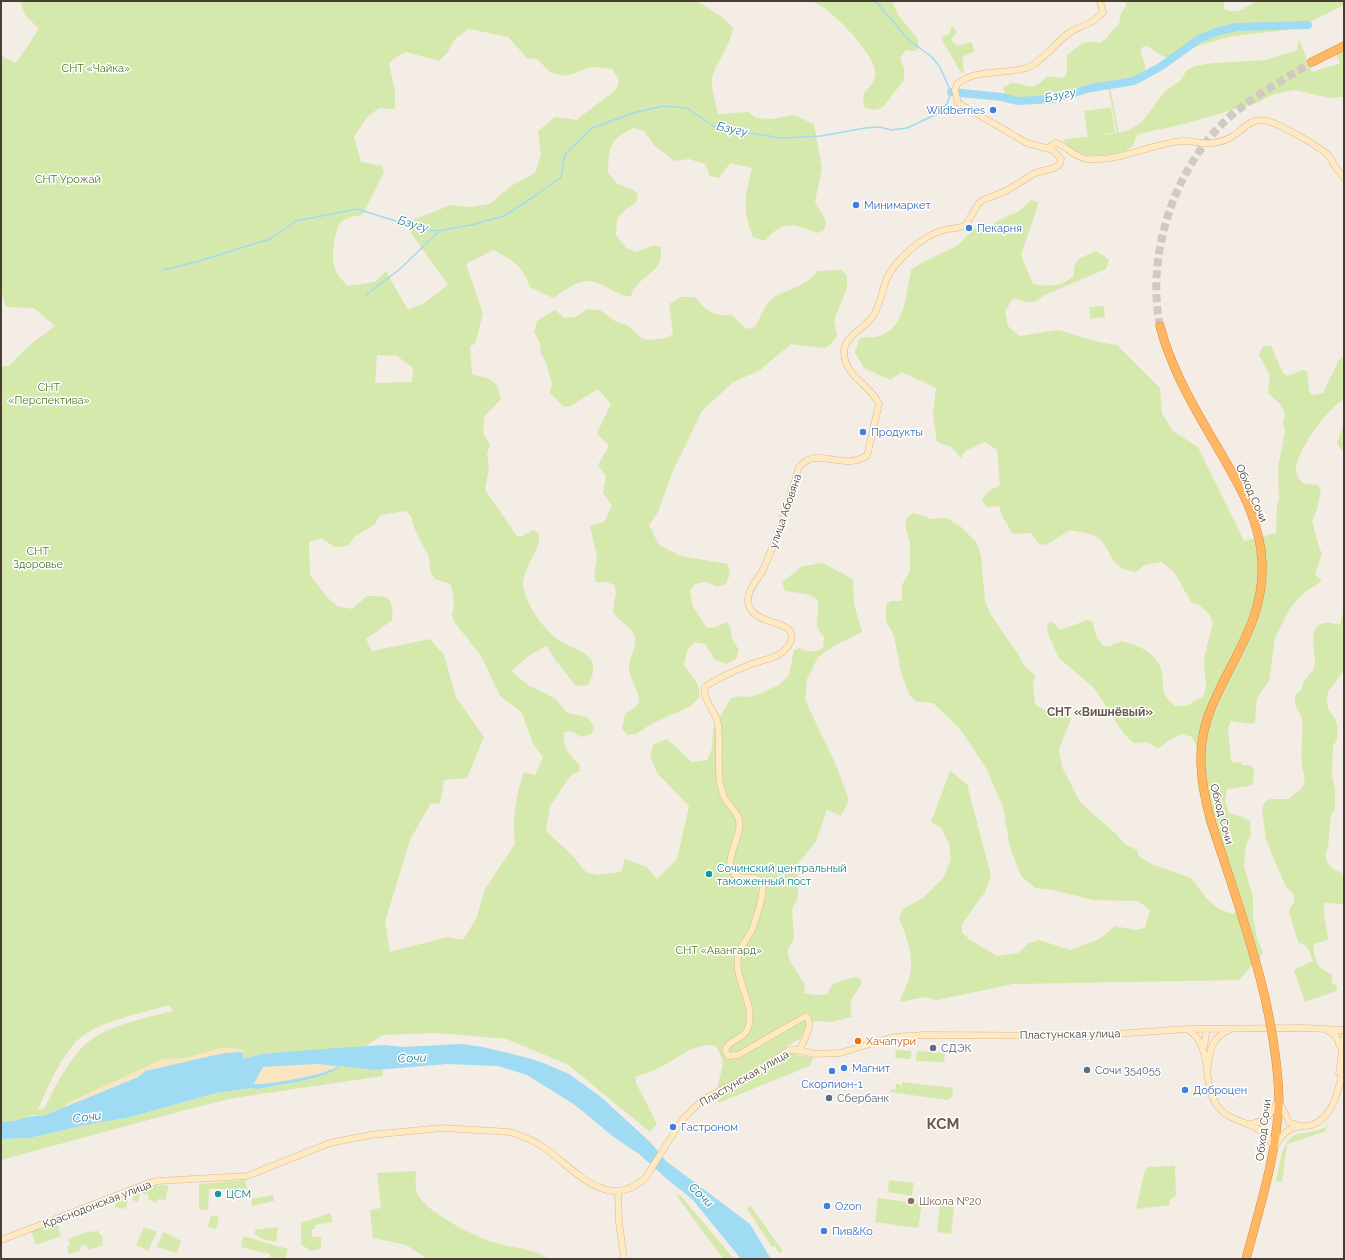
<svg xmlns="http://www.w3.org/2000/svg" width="1345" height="1260" font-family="Raleway,sans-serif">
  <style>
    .green { fill: #d6e9ac; fill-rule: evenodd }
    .sand { fill: #f9e5bf }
    .water { fill: #9fdbf3; fill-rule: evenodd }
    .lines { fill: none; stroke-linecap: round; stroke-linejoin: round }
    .stream { stroke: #9fdbf3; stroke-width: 1.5 }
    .river { stroke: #9fdbf3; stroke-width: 8 }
    .highway-tunnel { stroke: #d0cac2; stroke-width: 8; stroke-dasharray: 8 4; stroke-linecap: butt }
    .secondary-casing { stroke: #d5bb93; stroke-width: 7 }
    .highway-casing { stroke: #e28a30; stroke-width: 9 }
    .secondary { stroke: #ffe9c3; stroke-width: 6 }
    .highway { stroke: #ffb764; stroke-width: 8 }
    .highway-bridge-casing { stroke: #e28a30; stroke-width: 9; stroke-linecap: butt }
    .highway-bridge { stroke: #ffb764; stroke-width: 8 }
    .shop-dot { fill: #3f7fe0; stroke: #fff; stroke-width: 1.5 }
    .culture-dot { fill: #0f9aa8; stroke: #fff; stroke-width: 1.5 }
    .food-dot { fill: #e8710a; stroke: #fff; stroke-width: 1.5 }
    .service-dot { fill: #5c6f8a; stroke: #fff; stroke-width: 1.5 }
    .education-dot { fill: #8d6e63; stroke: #fff; stroke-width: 1.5 }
    .labels { text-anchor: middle; stroke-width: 3; stroke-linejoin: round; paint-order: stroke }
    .park-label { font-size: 11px; fill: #507926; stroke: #fff }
    .shop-label { font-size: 11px; fill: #366cbe; stroke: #fff; text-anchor: start }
    .street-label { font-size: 11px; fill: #463d34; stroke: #fff }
    .culture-label { font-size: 11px; fill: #0d838f; stroke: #fff; text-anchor: start }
    .food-label { font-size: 11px; fill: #c56008; stroke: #fff; text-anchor: start }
    .service-label { font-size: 11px; fill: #4e5e75; stroke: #fff; text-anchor: start }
    .education-label { font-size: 11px; fill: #785e54; stroke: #fff; text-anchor: start }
    .water-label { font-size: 12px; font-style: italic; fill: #267a9c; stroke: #fff }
    .neighbourhood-label { font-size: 12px; font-weight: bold; fill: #69594b; stroke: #fff }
    .district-label { font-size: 15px; font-weight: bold; fill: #69594b; stroke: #fff }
  </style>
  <rect width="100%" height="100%" fill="#f3ede5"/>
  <path class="green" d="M20,1H697L723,18L733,28C732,43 712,69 712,80C712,91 716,104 718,114L748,112L756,118L771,119L793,115L814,124L822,168L815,202L826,221L824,230L818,233C792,225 785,218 765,241L753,237C742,209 745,197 752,168L730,163L719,178L710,176L705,164L689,159L674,161L654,145L644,131L633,128C609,140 609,147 608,172L616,183L633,190L638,194L636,203L625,210L617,219L616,235L626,248L637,252L652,246H660C667,274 636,275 631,296C623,297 621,294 614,291C585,274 579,281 553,298L530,287C522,265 513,260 493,250L466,264L483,314L475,344L470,346L472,374C490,380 497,377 501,399L484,417L483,433L490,445L487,454L489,468L485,490L517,536H522L533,530L539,533C539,537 539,542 538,545C534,556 522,574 523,585C526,604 542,627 557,639C574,652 606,652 588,685L576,686L556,661L547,646L533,653L511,671L528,685L555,698L567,713L587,717L594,727L592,733L582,737L570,731L564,733C563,748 569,754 579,764L580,771L571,775L550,806L546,831L572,855L586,872L597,875L621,872L625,859L647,867L657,879L677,859L689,806L658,774L650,757L653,745L667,739L692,762L707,760L712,749L713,729L731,698L741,696L752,697L779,685L789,675L794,650L800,648C808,653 814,652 823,648L824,637C809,620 822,619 817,599L807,594L785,591L782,582L803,566L823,563L853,579L854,604L862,632L836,645L818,657L807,679L805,700L836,765L849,800L841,816L827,810L816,841L798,864V897L792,909L794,938L787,951L790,961L805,985L804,993L816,995L827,994L833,984L854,977L859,978L862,982C855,998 847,996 852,1017L831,1022L815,1021L807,1027L800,1039L787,1046L790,1053L813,1058L810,1066L718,1103C718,1097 717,1091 718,1086C720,1068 729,1066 715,1046C697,1041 675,1060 659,1068C651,1072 644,1073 636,1077V1083L657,1124L650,1132L567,1064L506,1039L438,1033L382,1035L364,1047L261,1054L244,1059L242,1049L222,1048L186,1058L163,1059L66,1104L65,1107L43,1116L33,1115L9,1123L1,1121V366H9L26,348L55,326L34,308L6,307L1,291V56L16,63L39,29L25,15ZM469,29L508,37L527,58L537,59L551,73L566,76L592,67L612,69L619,80L617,89L576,120L555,117L538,131L541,155L535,173L511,186L490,204L471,207L451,205L404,223L448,285L424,303L408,310L386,271L375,282L347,286C344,281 338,276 336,271C330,262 334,230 341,222C347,217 355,216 362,215L384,173L382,166L361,162L354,137L367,117L379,108L395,109V91L389,64L393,59L406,52L439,61L447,53L455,39ZM377,355L397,356L413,368L412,382L375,383ZM405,511L411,516L414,528L429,557L430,570L435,579L450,584L452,589L454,604L452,616L455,623L481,656L500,696L522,713L533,744L543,757L535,775L524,772C516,795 512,820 515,844L485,889L476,919L463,940L447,937L390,952L385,922L410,840L431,803L440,804L444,780L467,778L484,737L456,697L444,655L430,639L372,651L366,639L392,620C394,596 388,596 367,596L352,609L337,606L328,598L310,575L309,542L322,538L334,547L348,546L355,536L374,525L381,515ZM169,1005L173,1011C148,1017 106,1026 87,1043C72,1055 53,1089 45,1108L38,1110C47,1088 59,1061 75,1043C93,1022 143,1013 169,1005Z
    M811,1H892L899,16L917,38L919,47L915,51L906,50L900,58L904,68V80L883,107L875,110L865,108C858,88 873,91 875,75C878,57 839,19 824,8C820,5 815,3 811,1Z
    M1126,1H1224V9C1236,15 1246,8 1255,1H1344V5L1304,25L1287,30L1233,36L1200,45L1171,57H1164L1148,46H1144L1140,50C1141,55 1144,60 1145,65C1147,81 1120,83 1110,87L1119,133L1129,130L1142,122L1165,91L1180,81L1187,70L1195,66L1213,63L1266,60L1297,50L1299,39L1312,72L1340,63L1336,53L1344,51V97L1329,98L1295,90L1274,94L1256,103L1184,124L1139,134C1134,138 1135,146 1129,149C1118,155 1094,157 1082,154C1074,152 1069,147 1064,141L1065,139L1117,133L1108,87C1074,94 1042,107 1007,99L1003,88L1011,83C1031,84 1031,93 1047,76L1064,78L1067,72V55C1080,46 1084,39 1100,43C1108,39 1111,30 1119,24L1121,13L1126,6Z
    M952,25L957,33L951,39L957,46L971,42L975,51L962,57L964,71L962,74L943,42L942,37L950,33Z
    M1111,107L1115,132L1088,137L1084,111Z
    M1031,200L1039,202L1021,255L1033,284C1049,287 1061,287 1074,276V268L1077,260L1095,251L1103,255L1109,260L1106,269L1045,295L1034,302H1025L1013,298L1005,312L1008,326L1019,336L1059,330L1098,342L1117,345L1160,388L1162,413L1173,431L1198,447L1244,541L1276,533L1277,505L1279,500L1278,468L1285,431L1283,422L1285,414L1280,404L1268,393L1270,375L1259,355L1263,346H1271L1283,373L1288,376L1303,370L1307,371L1309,391L1312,395L1323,393L1339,360L1344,356V399C1328,408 1295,452 1296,471C1296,476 1300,480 1304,484L1318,485L1321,490L1317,510L1312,521L1318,544L1322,554L1315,574L1322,581L1305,592L1290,608L1275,638L1269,681L1257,698L1255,723L1252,724L1231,721L1228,728L1231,761L1234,763L1241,762L1243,765H1251L1254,770L1253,784L1249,786L1227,789L1225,801L1229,813L1243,817L1250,821L1251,836L1246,844L1244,866L1253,897V916L1257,938L1263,953L1239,980L1013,984L937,1000L925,997L900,1002C901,997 907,985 909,979C915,957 907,938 899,918L904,908L923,898L943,878L951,860L949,843L941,828L931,822L950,771L967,784L991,876L985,892L962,924V932L969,939L997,956L1018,953L1029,943L1039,940L1070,950L1099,939L1115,926L1135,930L1145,928L1150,910L1138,901L1093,900L1053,890L1035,888L1021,876L1010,848L1003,807L986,768L961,730L933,703L917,702L909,694L901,672L894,636L886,621V605L891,601H902V585L910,571V544L905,524L907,517L914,513L932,519L947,518L960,526L977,543L981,556L985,601L991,615L1018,654L1023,664L1035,675L1033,685L1035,704L1044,710L1057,706L1068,711L1071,719L1059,749L1062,767L1080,802L1115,833L1125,844L1137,850L1139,856L1145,860L1154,865L1191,878L1206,898L1219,909L1233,914L1237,911L1206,823L1198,786L1196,745L1192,737L1182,734L1168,741L1158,749L1147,742L1134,743L1124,734L1094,688L1059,658L1047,632L1048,623L1053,622L1060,630L1088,620L1092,621L1097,638L1103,646H1110L1122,641C1138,645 1159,654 1162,673C1164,690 1161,694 1175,706H1186L1204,696L1206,685L1204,666L1205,654L1213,623L1209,614L1199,605L1191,602L1174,572L1161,562L1145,565L1135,572C1109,568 1113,553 1100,539C1094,533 1079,532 1070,530L1048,544L1040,545L1031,533L1013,534L1002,516L999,506L986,507L982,499L989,491L1000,485L997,450L985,442L965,451L961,458L951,447L937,442L933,415L936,388L902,372L890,380L864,368L855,352L860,338C867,337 876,338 882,335C906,325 906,293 911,270L921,263L957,246L975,228L990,226L1003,218L1018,212Z
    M841,270L847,276V288L834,320L837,336L830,345L824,348L791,344L760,370L732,383L702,411L673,471L658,512L649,525L659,545L681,556L728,564L730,574L726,584L717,587L706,582L695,584L690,591L693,607L707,628L716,627L726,622L730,626L732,639L739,650L736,659L726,664L715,660L705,644L694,642L687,651L684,665L698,685L700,697L689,707L653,723L636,734L627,735L622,728C623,724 624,719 625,715C629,709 639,708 639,699C639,691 629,679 629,667C629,655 641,643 632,631C627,623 617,621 613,611L616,592L614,585L607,582L597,583L594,576L597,557L590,526L604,522L612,506L603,493L606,476L598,465L609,446L597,433L611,404L598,389L571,406L564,407L550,393L552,384L547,366L545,360L541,354L540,343L534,332L537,321L555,310L565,318L576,317L587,309L600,310L615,321L627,325L641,338L649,340L668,338L673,333L669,304L680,297H695C705,311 715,317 732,315L746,329L755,327C760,319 764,304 773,298C789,288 806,287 817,271Z
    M1104,306L1105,317L1090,319L1089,307Z
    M1344,423V451H1342L1337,443Z
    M1344,607V670L1328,692L1327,699L1328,709L1335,719L1338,728L1337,740L1333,746L1332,776L1335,789V809L1331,815L1328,847L1325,855L1328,864L1333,869L1344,874V904L1324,903C1323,916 1327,927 1328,940L1313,944C1315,959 1315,968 1332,974V983L1337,986V991L1305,1002L1294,970L1313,961L1307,947L1298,942L1289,912L1290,907L1294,903V894L1286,887L1266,840L1262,809L1265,802L1270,799H1289C1293,795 1302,790 1304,784C1306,776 1302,770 1302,763C1300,750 1304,730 1302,719C1299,709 1292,706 1296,694L1301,691C1302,687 1303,683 1305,680C1310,673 1315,671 1315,661C1315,653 1307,625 1324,623C1329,622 1335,624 1340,625Z
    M896,1050L911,1051V1059L895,1058Z
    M917,1051L945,1053L944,1062L916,1061Z
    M340,1066L383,1070V1076L234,1098L185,1110L1,1160V1139L29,1138L95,1123L128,1118L216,1093L252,1088L257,1089C276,1085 329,1079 340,1066Z
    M902,1082L953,1088L952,1097L948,1100L889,1092L892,1089H894V1091H898H895L896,1084H900L901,1091Z
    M1328,1126L1324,1132L1287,1144L1282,1182L1276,1181C1280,1167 1280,1139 1298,1134C1309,1132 1317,1132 1328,1126Z
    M1175,1166L1176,1195L1170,1200V1205L1136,1209L1145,1170L1148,1167Z
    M416,1171C416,1179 414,1188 418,1195C430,1215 477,1238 499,1244C519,1249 531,1248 549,1259H428L406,1245L373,1238L370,1210L381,1208L377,1173Z
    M245,1180L247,1189L235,1191V1197H227L226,1189H209L208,1210L199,1209V1184Z
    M889,1180L914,1183L912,1196L888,1192Z
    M169,1185L165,1200L158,1199L156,1203L148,1199L149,1195L140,1193L138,1202L132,1200L135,1191L147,1186Z
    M129,1193L126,1209L115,1207L116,1198Z
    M675,1193L681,1196L734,1259H723Z
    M273,1195L274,1201L252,1206L251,1199Z
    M878,1198L922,1204L918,1228L875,1222Z
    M940,1205L954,1207L951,1234L937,1232Z
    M751,1206L782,1250L783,1251L779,1253L775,1246L772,1247L747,1209Z
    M330,1213L333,1222L315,1225V1229H312V1237H321V1249L310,1251L301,1244V1223Z
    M211,1215L219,1217L216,1229L208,1227Z
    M57,1221L61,1236L36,1245L31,1231Z
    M144,1227L157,1232L148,1251L136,1245Z
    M278,1227L276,1242L262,1239L255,1234V1230Z
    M99,1231V1235H102L103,1245L89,1250L86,1244L80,1247L81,1250L69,1254L67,1247L70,1245L68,1239L88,1232Z
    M164,1232L181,1241L177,1253L156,1247Z
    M243,1236L288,1249L285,1259L270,1257V1254L241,1247Z"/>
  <path class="sand" d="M222,1048L242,1049V1052L224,1053L145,1071L138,1076L65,1107L66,1104L163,1059L186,1058Z
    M316,1064L338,1065C326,1076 270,1084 254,1085L263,1067Z"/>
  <path class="water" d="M461,1044L483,1047L524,1057L541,1062L569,1074L601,1097L650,1142L666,1161L750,1224L771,1259H741L692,1199L668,1180L639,1154L615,1138L575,1105L527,1075L498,1066L447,1064L376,1070L340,1066C329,1079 276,1085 257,1089L252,1088L216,1093L127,1118L95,1123L29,1138L1,1139V1121C15,1124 27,1114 43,1116L138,1077L145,1071L224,1053L242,1052L244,1059L261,1054L336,1048L384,1045L404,1047ZM316,1064L338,1066C327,1075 268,1085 254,1084L263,1067Z"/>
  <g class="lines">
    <path class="stream" d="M163,270L199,261L270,239L296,221L357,209L422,229L438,231L471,225L504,216L535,196L561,177L565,154L592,128L633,113L663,106L687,108L715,127L781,138L821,136L865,128L880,127L891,130L907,128L937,114L947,104L951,92L940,67L932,57L910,41L875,1
      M366,295L400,269L438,232"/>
    <path class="river" d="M951,92L1002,97L1018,101L1053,99L1091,88L1134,81L1160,67L1199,39L1216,32L1236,27L1308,25"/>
    <path class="highway-tunnel" d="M1160,326C1146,256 1173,172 1224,122C1249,98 1282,81 1312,62"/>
    <defs>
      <path id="secondary" d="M1048,148L1055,143C1065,144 1073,157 1087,159C1120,162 1150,144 1182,141C1193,140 1203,145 1213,143C1219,142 1227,140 1233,136C1245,129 1250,117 1267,121C1278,123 1320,147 1328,155C1334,162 1336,171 1344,177
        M1187,1029C1214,1045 1201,1080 1216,1104C1230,1127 1264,1119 1273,1147
        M1327,1030L1336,1036L1341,1049
        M1204,1047L1207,1029
        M799,1050C804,1041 814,1025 806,1016L738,1055L728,1056L725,1050C728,1040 745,1039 748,1028C756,1002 734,982 738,956C740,947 746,940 751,932C755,922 765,894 762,884C759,875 745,879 738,877C717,864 746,835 738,817C735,810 728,805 724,797C715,775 721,747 718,724C716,711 702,700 705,687C717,678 734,671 749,665C763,659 782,659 790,643C802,618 751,628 748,602C746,592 758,579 763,570C778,537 789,501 799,467C812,451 829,461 846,461C854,462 860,459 867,456L879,404C871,385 845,377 844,353C843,336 865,329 873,316C881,304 882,289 888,276C898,258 921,238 940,231C949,228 959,229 966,225L978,204L983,200L1006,191L1035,173L1054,168L1060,164L1061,159L1053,150L1027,143L958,103L955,90L957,84C977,68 1003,75 1026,68C1040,64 1056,42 1069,33C1081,25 1094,24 1103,12L1100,1
        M1208,1068C1210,1050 1211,1038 1229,1030
        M1339,1073L1344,1037
        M1280,1103L1289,1122L1299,1126
        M1250,1124C1264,1122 1271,1115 1277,1103
        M1275,1147C1280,1138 1286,1129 1297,1127C1302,1126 1307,1126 1312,1125C1335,1117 1340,1084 1344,1064
        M618,1192L619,1222L624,1259
        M1,1240L149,1183L158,1181L247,1176L330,1143L370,1135L442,1128L510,1132C523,1136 535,1141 546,1149C576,1171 609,1213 646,1177L682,1120L702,1100L758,1072L789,1050H799L814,1054L840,1053L893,1037L924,1035L1088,1036L1187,1029L1306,1028L1344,1030"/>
      <path id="highway" d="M1312,62L1344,46
        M1160,326C1170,364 1189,399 1209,433C1232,473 1260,514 1262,562C1265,621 1230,660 1210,711C1195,748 1201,785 1211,821
        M1246,1259C1260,1206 1277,1154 1279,1099"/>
    </defs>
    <use href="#secondary" class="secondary-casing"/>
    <use href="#highway" class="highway-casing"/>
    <use href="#secondary" class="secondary"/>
    <use href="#highway" class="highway"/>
    <defs>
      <path id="highway-bridge" d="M1211,821C1240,911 1276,1004 1279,1099"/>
    </defs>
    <use href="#highway-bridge" class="highway-bridge-casing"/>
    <use href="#highway-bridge" class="highway-bridge"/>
  </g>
  <g class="shop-dot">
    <circle cx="993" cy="110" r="4"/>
    <circle cx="856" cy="205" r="4"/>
    <circle cx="969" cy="228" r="4"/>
    <circle cx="863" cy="432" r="4"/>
    <circle cx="844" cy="1068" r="4"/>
    <circle cx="832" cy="1071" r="4"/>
    <circle cx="1185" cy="1090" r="4"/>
    <circle cx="673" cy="1127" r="4"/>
    <circle cx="827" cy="1206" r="4"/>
    <circle cx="824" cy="1231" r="4"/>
  </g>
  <g class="culture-dot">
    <circle cx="709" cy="874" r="4"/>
    <circle cx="218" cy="1194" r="4"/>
  </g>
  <circle class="food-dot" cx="858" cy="1041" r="4"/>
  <g class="service-dot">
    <circle cx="933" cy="1048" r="4"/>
    <circle cx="1087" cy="1070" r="4"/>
    <circle cx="829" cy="1098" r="4"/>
  </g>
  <circle class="education-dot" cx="911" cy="1201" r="4"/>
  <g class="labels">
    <g class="park-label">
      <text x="96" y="72">СНТ «Чайка»</text>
      <text x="68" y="183">СНТ Урожай</text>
      <text x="49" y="391">СНТ<tspan x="49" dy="13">«Перспектива»</tspan></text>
      <text x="38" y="555">СНТ<tspan x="38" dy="13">Здоровье</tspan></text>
      <text x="719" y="954">СНТ «Авангард»</text>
    </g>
    <g class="shop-label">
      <text x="985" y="114" text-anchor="end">Wildberries</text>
      <text x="864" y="209">Минимаркет</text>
      <text x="977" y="232">Пекарня</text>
      <text x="871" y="436">Продукты</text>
      <text x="852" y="1072">Магнит</text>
      <text x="832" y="1088" text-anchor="middle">Скорпион-1</text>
      <text x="1193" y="1094">Доброцен</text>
      <text x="681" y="1131">Гастроном</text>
      <text x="835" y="1210">Ozon</text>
      <text x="832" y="1235">Пив&amp;Ко</text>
    </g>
    <g class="street-label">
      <text transform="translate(1252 493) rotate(66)" y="4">Обход Сочи</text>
      <text transform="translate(785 511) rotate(-71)" y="4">улица Абовяна</text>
      <text transform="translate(1222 814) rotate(75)" y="4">Обход Сочи</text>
      <text transform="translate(1070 1034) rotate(-1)" y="4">Пластунская улица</text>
      <text transform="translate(744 1078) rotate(-30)" y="4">Пластунская улица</text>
      <text transform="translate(1263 1130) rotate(-83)" y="4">Обход Сочи</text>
      <text transform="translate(97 1204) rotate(-21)" y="4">Краснодонская улица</text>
    </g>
    <g class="culture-label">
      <text x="717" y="872">Сочинский центральный<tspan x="717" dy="13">таможенный пост</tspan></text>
      <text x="226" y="1198">ЦСМ</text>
    </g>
    <g class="food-label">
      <text x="866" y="1045">Хачапури</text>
    </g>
    <g class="service-label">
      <text x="941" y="1052">СДЭК</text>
      <text x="1095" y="1074">Сочи 354055</text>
      <text x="837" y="1102">Сбербанк</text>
    </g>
    <g class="education-label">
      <text x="919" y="1205">Школа №20</text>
    </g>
    <g class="water-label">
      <text transform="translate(1060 95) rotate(-12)" y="4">Бзугу</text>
      <text transform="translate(732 129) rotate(12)" y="4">Бзугу</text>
      <text transform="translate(413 224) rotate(16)" y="4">Бзугу</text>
      <text transform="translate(412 1058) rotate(-2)" y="4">Сочи</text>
      <text transform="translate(87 1117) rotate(-8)" y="4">Сочи</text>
      <text transform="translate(701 1195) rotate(44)" y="4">Сочи</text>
    </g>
    <g class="neighbourhood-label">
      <text x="1100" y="716">СНТ «Вишнёвый»</text>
    </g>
    <g class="district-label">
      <text x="943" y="1129">КСМ</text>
    </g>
  </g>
  <rect width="1345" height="1260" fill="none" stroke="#463d34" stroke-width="4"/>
</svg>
